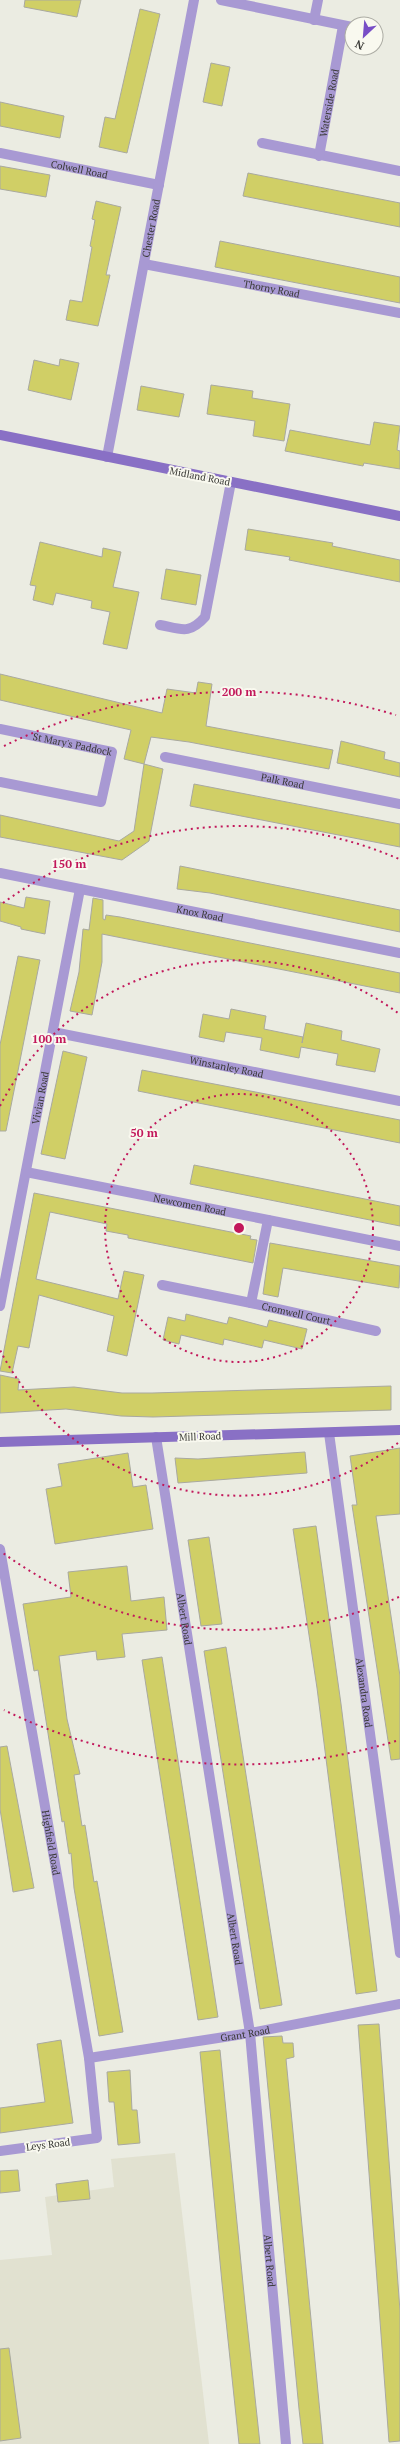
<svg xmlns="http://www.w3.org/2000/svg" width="400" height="2444" font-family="'PT Serif',serif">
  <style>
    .built { fill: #e1e1d0 }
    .building { fill: #d0cf66; stroke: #a9a9a0 }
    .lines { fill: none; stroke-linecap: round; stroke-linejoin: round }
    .lane { stroke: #a899d3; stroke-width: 10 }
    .street { stroke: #a899d3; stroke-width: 10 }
    .secondary { stroke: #8970c5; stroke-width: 10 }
    .ring { fill: none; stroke: #c2185b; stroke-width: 2; stroke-dasharray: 2 4 }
    .labels { text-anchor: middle; stroke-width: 4; stroke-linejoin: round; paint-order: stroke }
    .street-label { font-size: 10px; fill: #383834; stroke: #f9f9ef }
    .centre { fill: #c2185b; stroke: #f9f9ef; stroke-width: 2 }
    .ring-label { font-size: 12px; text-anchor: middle; font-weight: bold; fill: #c2185b; stroke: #f9f9ef; stroke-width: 4; stroke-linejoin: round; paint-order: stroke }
  </style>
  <rect width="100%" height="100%" fill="#ebece2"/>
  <path class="built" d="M175,2153L209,2444H0V2260L52,2255L45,2197L114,2187L111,2159Z"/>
  <path class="building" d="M25,0H81L77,17L24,7Z
    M140,9L160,14L127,153L99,147L105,117L115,119Z
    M211,63L230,67L222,106L203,102Z
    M0,102L64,116L60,138L0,126Z
    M0,166L50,175L46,197L0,189Z
    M248,173L400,203V227L243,196Z
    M96,201L121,207L106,275H110L98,326L66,320L70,300L82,302L92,247L90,246L95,220L92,219Z
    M220,241L400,277V303L215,267Z
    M60,359L79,363L71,400L28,390L34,360L59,366Z
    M211,385L253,391L252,398L290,404L284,441L253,436L255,421L207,414Z
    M141,386L184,394L179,417L137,410Z
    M374,422L400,426L397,450L400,451V469L364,463L363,466L285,451L290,430L370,445Z
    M248,529L333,543L332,546L400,560V582L289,560L290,557L245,550Z
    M40,542L102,557L103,548L121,552L113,587L139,592L127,649L103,644L110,612L91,608L92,601L56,593L53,605L33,600L36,586L30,585Z
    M166,569L201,575L196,605L161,599Z
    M0,674L162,713L167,689L196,693L198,682L212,684L206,726L333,750L329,769L189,742L151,737L144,764L124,759L131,730L0,700Z
    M341,741L385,752L384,759L400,763V777L337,763Z
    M144,764L163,769L149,841L122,860L0,837V815L119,841L134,831Z
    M194,784L400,824V847L190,806Z
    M180,866L400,910V932L210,893L177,889Z
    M26,897L50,901L45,934L21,929V927L0,921V902L24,908Z
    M93,898L103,900V919L105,920L106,915L120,917L400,973V993L102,934V962L92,1015L70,1011L79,972L83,929L89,930Z
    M18,956L40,960L6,1131H0V1045Z
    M231,1009L266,1016L264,1029L303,1037L302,1043L306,1023L342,1031L341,1040L380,1049L375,1072L336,1065L338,1054L301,1047L299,1058L260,1050L262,1038L226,1032L224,1042L199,1037L203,1014L229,1019Z
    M63,1051L87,1057L65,1159L41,1154Z
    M142,1070L400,1120V1143L138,1091Z
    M194,1165L400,1206V1226L190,1184Z
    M34,1193L251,1236L250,1239L257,1240L253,1263L128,1238V1235L106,1231L107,1224L50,1212L36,1279L118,1299L124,1271L144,1275L127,1356L107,1351L114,1316L39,1295L29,1348L18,1346L12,1373L0,1371Z
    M270,1243L400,1266L399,1288L283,1268L278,1297L263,1294Z
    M186,1314L227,1324L229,1317L267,1327L269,1320L307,1329L302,1349L264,1340L262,1348L224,1339L223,1345L181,1335L179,1344L163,1340L168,1317L185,1321Z
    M0,1375L19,1379L18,1390L74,1387L122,1393H152L391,1386V1410L153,1417L121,1416L66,1409L0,1413Z
    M400,1448V1514L376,1516L400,1676V1759L391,1760L352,1505H357L350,1456Z
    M305,1452L307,1473L178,1483L175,1458L198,1459Z
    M128,1453L133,1487L146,1485L153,1529L55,1544L46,1489L62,1486L58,1464Z
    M316,1526L341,1704L377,1991L356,1994L317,1688L293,1529Z
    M209,1537L222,1624L201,1626L188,1540Z
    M127,1566L131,1601L164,1597L167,1630L122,1634L125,1657L97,1660L96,1651L59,1656L67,1719L80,1774L74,1775L82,1826L85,1825L94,1882L97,1881L123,2032L99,2036L74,1888L71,1853L69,1854L64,1821L62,1822L38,1670L34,1671L23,1604L71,1597L68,1572Z
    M226,1647L282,2005L260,2009L204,1651Z
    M162,1657L218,2017L198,2020L142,1660Z
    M7,1746L34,1888L13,1892L0,1809V1747Z
    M379,2024L400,2311V2441L389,2442L358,2025Z
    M282,2036L283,2043H293L294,2057L286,2059L323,2444H303L299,2409L263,2037Z
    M61,2040L73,2123L0,2133V2108L45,2102L37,2044Z
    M220,2050L245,2304L260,2444H239L222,2283L200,2052Z
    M130,2070L132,2110H137L140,2143L118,2145L114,2102H109L107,2072Z
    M18,2170L20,2191L0,2193V2171Z
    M88,2180L90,2199L58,2202L56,2184Z
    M9,2348L21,2438L0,2441V2349Z"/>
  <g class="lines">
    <path class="lane" d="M160,625C181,629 189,635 205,617L231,482
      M162,1285L251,1303"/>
    <g class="street">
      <path d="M221,0L352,27"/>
      <path d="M314,20L318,0"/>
      <path d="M262,143L400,171"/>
      <path id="s1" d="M0,153L159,185"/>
      <path id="s2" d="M319,156L343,26"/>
      <path id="s3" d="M144,264L400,313"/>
      <path id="s4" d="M107,457L194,0"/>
      <path id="s5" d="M0,729L112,752L101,802L0,782"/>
      <path id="s6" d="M165,757L400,804"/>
      <path id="s7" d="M0,873L400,953"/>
      <path id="s8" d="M53,1032L400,1101"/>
      <path id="s9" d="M26,1172L400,1246"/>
      <path id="s10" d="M268,1220L251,1303L376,1331"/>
      <path id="s11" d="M0,1306L80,889"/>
      <path id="s12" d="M329,1433L400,1953"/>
      <path id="s13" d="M156,1437L250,2033L286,2444"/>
      <path id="s14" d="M0,1549L89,2058L97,2138L0,2151"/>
      <path id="s15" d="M89,2058L250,2033L400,2004"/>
    </g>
    <path class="secondary" d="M0,435L400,516
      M0,1442L400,1430"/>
  </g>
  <g class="ring">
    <circle cx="239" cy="1228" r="134"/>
    <path d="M398 1443A268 268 0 0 1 0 1350M0 1106A268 268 0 0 1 398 1013"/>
    <path d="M399 1597A402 402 0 0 1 3 1553M3 903A402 402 0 0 1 399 859"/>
    <path d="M396 1741A536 536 0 0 1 4 1710M4 746A536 536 0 0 1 396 715"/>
  </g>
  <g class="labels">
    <g class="street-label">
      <text dy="4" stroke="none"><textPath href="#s2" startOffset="54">Waterside Road</textPath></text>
      <text dy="4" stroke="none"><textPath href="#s1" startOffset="81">Colwell Road</textPath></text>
      <text dy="4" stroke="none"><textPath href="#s4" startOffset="233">Chester Road</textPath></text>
      <text dy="4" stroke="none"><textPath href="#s3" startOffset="130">Thorny Road</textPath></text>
      <text transform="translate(200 476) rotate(11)" y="4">Midland Road</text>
      <text dy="4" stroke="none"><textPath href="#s5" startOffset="74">St Mary's Paddock</textPath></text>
      <text dy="4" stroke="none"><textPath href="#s6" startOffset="120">Palk Road</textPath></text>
      <text dy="4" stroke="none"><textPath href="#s7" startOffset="204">Knox Road</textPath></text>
      <text dy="4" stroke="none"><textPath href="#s8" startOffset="177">Winstanley Road</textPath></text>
      <text dy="4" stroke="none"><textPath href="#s11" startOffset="212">Vivian Road</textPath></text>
      <text dy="4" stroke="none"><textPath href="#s9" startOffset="167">Newcomen Road</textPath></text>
      <text dy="4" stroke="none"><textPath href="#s10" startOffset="131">Cromwell Court</textPath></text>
      <text transform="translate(200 1436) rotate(-2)" y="4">Mill Road</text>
      <text dy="4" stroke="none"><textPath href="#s13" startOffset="184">Albert Road</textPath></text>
      <text dy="4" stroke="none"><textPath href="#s12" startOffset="262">Alexandra Road</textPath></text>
      <text dy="4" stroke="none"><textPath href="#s14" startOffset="298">Highfield Road</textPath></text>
      <text dy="4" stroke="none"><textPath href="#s13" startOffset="508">Albert Road</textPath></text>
      <text dy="4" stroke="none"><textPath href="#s15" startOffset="158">Grant Road</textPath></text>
      <text transform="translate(48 2144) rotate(-7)" y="4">Leys Road</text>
      <text dy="4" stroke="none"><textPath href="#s13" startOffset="832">Albert Road</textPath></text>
    </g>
  </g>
  <circle cx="239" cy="1228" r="6" class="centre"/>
  <g class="ring-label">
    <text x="239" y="696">200 m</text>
    <text x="69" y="868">150 m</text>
    <text x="49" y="1043">100 m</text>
    <text x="144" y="1137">50 m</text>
  </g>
  <g transform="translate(364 36) rotate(206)"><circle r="19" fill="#f9f9ef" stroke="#acaca4"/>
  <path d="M0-3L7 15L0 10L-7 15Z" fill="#784ec6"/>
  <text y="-6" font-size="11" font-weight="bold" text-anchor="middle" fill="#383834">N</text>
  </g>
</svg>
